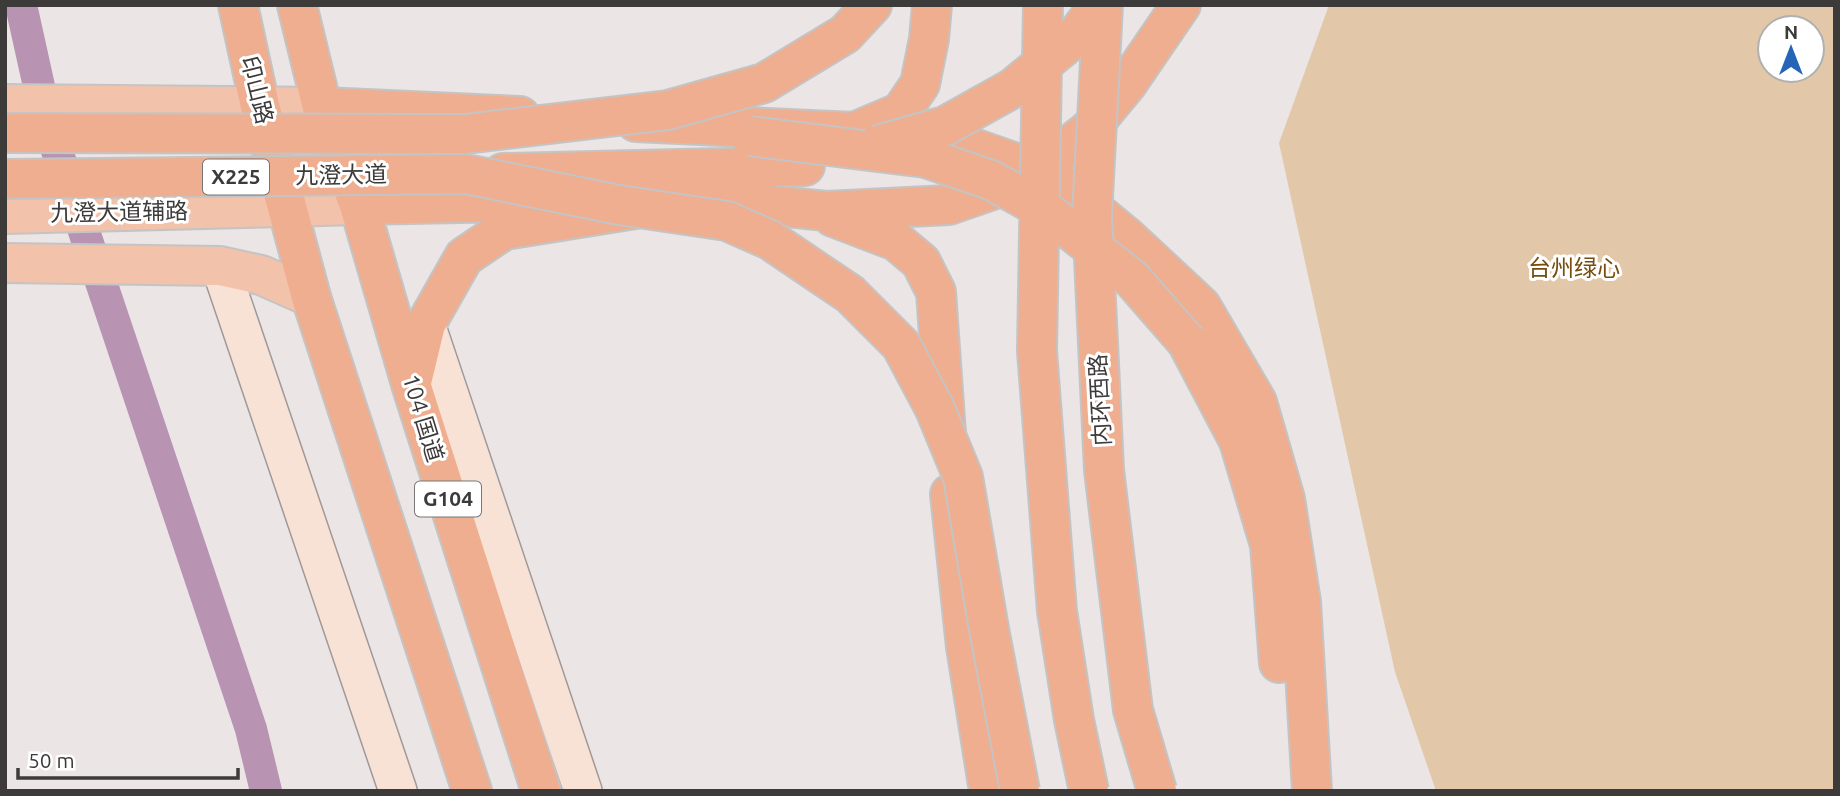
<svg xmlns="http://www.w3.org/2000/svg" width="1840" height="796" font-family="Ubuntu,'Noto Sans SC',sans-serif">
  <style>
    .green { fill: #e2c8a8; fill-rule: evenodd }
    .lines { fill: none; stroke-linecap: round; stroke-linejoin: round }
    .canal { stroke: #b893b2; stroke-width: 32 }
    .secondary-casing { stroke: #9f9999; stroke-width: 40 }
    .primary-casing { stroke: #c5c4c4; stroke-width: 42 }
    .trunk-casing { stroke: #c5c4c4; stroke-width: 42 }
    .secondary { stroke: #f8e1d5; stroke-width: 37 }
    .primary { stroke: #f2c2ab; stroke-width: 38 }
    .trunk { stroke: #eeae8f; stroke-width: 38 }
    .trunk-bridge-casing { stroke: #c5c4c4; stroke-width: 42; stroke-linecap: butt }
    .trunk-bridge { stroke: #eeae8f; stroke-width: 38 }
    .labels { text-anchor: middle; stroke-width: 6; stroke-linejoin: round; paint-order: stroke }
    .shield { fill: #fff; stroke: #777575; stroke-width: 2 }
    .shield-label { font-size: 21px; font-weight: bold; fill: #3d3a3a }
    .street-label { font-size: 23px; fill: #3d3a3a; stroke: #fff }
    .park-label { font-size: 23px; fill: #764d0d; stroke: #fff }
  </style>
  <rect width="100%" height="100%" fill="#ebe5e5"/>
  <path class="green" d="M1329,5H1835V791H1436L1395,672L1279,143ZM1770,28H1812V70H1770Z"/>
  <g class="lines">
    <path class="canal" d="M21,5L46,118L251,729L266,791"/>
    <defs>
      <path id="secondary" d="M220,266L398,791
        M426,324L583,791"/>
      <path id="primary" d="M5,104L322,107
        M5,214L359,205
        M5,263L220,266L261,275L311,297"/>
      <path id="trunk" d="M238,5L260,106L311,297L472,791
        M297,5L322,107L359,205L411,384L541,791
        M845,34L872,5
        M322,107L520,116
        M636,122L854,132L901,112L920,84L929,39L932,5
        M902,137L962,144L1039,171L1071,191L1129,239L1201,306L1257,402L1285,499L1301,602L1312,791
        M503,173L805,166
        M655,199L700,198L826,211L949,205L1030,177L1089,130L1127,84L1181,5
        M359,205L560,201
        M833,217L896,241L921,262L936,292L946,434
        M1187,342L1239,441L1270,545L1279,663
        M412,382L426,324L464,257L504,230L635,209
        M950,494L966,647L989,791"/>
    </defs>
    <use href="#secondary" class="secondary-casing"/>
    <use href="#primary" class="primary-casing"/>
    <use href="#trunk" class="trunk-casing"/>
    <use href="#secondary" class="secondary"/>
    <use href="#primary" class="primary"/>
    <use href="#trunk" class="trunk"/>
    <defs>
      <path id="trunk-bridge" d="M1043,5L1037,351L1057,611L1074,720L1089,791
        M1103,5L1092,216L1104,470L1133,710L1157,791
        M5,133L465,134L668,110L764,83L845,34
        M750,136L926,158L991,180L1046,211L1132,279L1187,342
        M878,145L945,126L1013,88L1075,37L1099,5
        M5,179L466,174L619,205L727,221L770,240L850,294L901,345L935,409L963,477L989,629L1020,791"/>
    </defs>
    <use href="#trunk-bridge" class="trunk-bridge-casing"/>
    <use href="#trunk-bridge" class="trunk-bridge"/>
  </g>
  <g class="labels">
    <g class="shield">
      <rect x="203" y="159.5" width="66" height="35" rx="5"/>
      <rect x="415" y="481.5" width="66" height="35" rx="5"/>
    </g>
    <g class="shield-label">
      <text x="236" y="184">X225</text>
      <text x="448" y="506">G104</text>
    </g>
    <g class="street-label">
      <text transform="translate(257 90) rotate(76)" y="8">印山路</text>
      <text transform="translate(341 175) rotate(-1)" y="8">九澄大道</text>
      <text transform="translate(119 212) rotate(-1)" y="8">九澄大道辅路</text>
      <text transform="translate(1100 400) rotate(-93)" y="8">内环西路</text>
      <text transform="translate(423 418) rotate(73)" y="8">104 国道</text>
    </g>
    <g class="park-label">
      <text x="1574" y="276">台州绿心</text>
    </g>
  </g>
  <rect width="1840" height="796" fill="none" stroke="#3d3a3a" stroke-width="14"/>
  <g transform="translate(1791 49)"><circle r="33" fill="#ffffff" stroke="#b1b0b0" stroke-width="2"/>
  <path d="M0-5L12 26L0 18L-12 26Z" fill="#2564b6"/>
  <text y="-10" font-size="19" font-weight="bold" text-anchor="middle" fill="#3d3a3a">N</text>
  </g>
  <path d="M18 768v10h220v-10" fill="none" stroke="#3d3a3a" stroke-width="3.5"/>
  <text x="28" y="768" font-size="21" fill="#3d3a3a" stroke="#ffffff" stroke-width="5" paint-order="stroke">50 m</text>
</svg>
